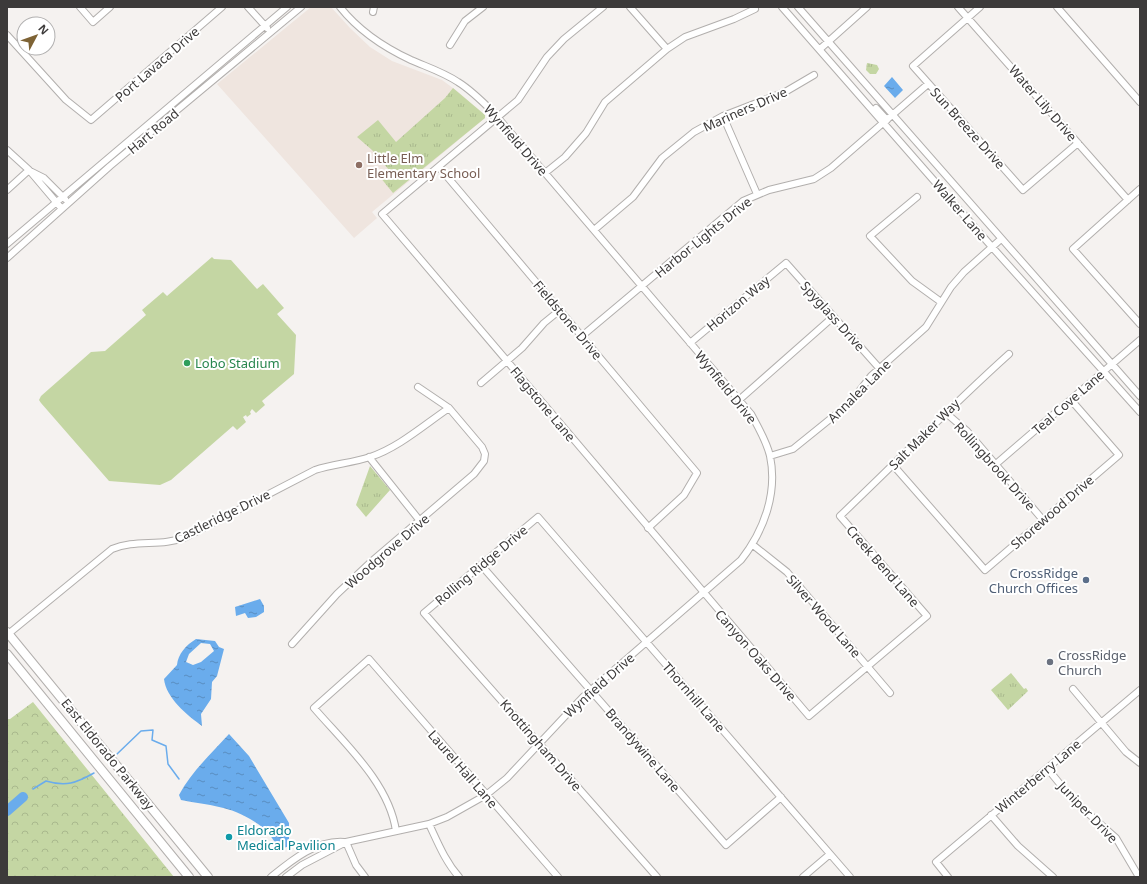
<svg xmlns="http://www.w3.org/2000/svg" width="1147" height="884" font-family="'Noto Sans',sans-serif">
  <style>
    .built { fill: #efe5df }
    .grass { fill: url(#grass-tufts) }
    .forest { fill: url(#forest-crowns) }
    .garden { fill: #c4d6a3 }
    .water { fill: url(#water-ripples); fill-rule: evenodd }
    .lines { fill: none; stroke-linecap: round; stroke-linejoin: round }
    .stream { stroke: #6aacec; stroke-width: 1.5 }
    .river { stroke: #6aacec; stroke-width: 10 }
    .minor-casing { stroke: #b2afad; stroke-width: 8 }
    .major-casing { stroke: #b2afad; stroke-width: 10 }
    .minor { stroke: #fff; stroke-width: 6 }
    .major { stroke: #fff; stroke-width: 8 }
    .education-dot { fill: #8d6e63; stroke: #fff; stroke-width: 1.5 }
    .leisure-dot { fill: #2e9e5b; stroke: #fff; stroke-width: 1.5 }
    .service-dot { fill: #5c6f8a; stroke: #fff; stroke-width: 1.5 }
    .worship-dot { fill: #6b7280; stroke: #fff; stroke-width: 1.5 }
    .culture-dot { fill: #0f9aa8; stroke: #fff; stroke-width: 1.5 }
    .labels { text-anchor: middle; stroke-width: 4; stroke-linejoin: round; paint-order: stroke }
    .street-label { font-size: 13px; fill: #3c3a3a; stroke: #fff }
    .education-label { font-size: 13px; fill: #785e54; stroke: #fff; text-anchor: start }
    .leisure-label { font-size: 13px; fill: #27864d; stroke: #fff; text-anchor: start }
    .service-label { font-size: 13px; fill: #4e5e75; stroke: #fff; text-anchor: end }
    .worship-label { font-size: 13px; fill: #5b616d; stroke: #fff; text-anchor: start }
    .culture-label { font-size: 13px; fill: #0d838f; stroke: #fff; text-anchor: start }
  </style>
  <defs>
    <pattern id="grass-tufts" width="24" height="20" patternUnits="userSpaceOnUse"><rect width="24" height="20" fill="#c4d6a3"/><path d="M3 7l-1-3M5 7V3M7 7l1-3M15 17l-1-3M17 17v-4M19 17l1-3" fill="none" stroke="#a9b88d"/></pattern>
    <pattern id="forest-crowns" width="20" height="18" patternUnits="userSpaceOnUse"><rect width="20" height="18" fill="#c4d6a3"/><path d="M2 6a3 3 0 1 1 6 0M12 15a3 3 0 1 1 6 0" fill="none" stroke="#a9b88d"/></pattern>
    <pattern id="water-ripples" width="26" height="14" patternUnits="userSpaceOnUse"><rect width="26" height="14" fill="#6aacec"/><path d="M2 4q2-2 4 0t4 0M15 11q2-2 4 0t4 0" fill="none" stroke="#588dc0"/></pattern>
  </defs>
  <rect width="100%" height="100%" fill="#f5f2f0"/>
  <path class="built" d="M311,7H331L350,28L370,47L392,61L442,80L457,91L485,115V118L372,212L377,218L354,238L217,84Z"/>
  <path class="grass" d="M867,63L877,65L879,69L876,74H870L866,70Z
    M453,88L485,115V118L393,193L380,177L389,170L372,150L357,137L378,120L396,142L445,98Z
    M370,466L390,490L366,517L356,505Z
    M1011,673L1024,689L1026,688L1028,691L1008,710L991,690Z"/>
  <path class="forest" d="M33,702L174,877H7V719H10Z"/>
  <path class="garden" d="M212,257L214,259L231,260L257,289L263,284L284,308L277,314L296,335L294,374L262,401L265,405L256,413L252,409L250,412L251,414L247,417L246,415L243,417L246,422L237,430L233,426L171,480L160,485L109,481L41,403L39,400L41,396L91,352L105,351L146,315L142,310L163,292L167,296Z"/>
  <path class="water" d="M892,77L903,90L895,98L884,86Z
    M260,599L264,606V612L256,617L248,618L245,613L236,616L235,607Z
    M196,639L215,641L219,647L224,649L217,676L212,682L211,699L201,714L202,726C187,715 166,698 164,679L177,665C178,654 186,645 196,639ZM201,643L210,644L214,651L201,662L193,665L186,662L189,654Z
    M229,734L249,756L289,823V846C278,852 275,841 269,834C265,829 260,825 255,822C229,805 210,806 181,800L179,795C191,772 212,753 229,734Z"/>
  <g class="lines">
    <path class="stream" d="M117,754L141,731L153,730L152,740L166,746L168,764L179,779
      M33,789L46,781C66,787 76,783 94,773"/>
    <path class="river" d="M7,811L23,797"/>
    <defs>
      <path id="minor" d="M80,7L93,22L110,7
        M248,7L267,28
        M603,7L564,39L547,57L518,100L382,214L809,716L927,616L840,516C897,462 951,406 1009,354
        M630,7L667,49
        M782,7L992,247L1140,412
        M798,7L1140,396
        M958,7L1128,200
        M980,7L913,66L1023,190L1078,143
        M1057,7L1140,102
        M373,12L374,7
        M7,35L66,100L91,120L222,7
        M450,45L465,21L483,7
        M820,49L867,7
        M876,108L887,120
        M723,116L757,194
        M7,150L29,170L62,209
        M439,167L697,473L684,495L648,528
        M32,172L44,178L65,199
        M545,173L565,157L586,133L605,102L667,49L685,37L734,19L755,9
        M1140,189L1073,249L1140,324
        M7,190L29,170
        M917,197L870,236L912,281L941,302
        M594,230L633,197L662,158L694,132L723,116L785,92L814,75
        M7,244L287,7
        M7,258L110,166L301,7
        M582,336L743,201L769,190L814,179L831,168L928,84
        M690,343L786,263L880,369
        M481,383L522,348L544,323L560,310
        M739,400L833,317
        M946,413L967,431L1043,520
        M770,456L793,449L850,403L871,376L926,327L951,287L964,272L1001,239
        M369,457L420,521
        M996,464L1140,340
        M893,465L985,570L1119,455L1071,400
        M753,545L787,572L890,693
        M481,565L726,845L781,797
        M7,635L112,549C136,539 161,547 186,537L315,470C333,464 352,463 370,457C398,448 424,425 449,408
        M292,644L337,594L372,561L474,474L484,461L485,454L482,447L449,408L418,387
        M1073,689L1126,752L1140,763
        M1047,768L1073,800L1116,838L1139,877
        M991,815L1018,846L1053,877
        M429,824C438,843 445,861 459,877
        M396,831C389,783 345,744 314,708L369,659L558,877
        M346,842L356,865L365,877
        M271,877C292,860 316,840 344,842
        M286,877L302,865L346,842L429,824L447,817L486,795L507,778L583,697L741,560C763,532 778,494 770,456C767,442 758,427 751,414L493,112C482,101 471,90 458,82C443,72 427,67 411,60C383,47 359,31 340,7
        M657,877L424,613L538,517L850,877
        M803,877L830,854
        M948,877L936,862L1140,690"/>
      <path id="major" d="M7,632L208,877
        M7,654L189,877"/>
    </defs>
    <use href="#minor" class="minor-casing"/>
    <use href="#major" class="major-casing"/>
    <use href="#minor" class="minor"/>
    <use href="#major" class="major"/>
  </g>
  <circle class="education-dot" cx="359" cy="165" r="4"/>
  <circle class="leisure-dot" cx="187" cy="363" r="4"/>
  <circle class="service-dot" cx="1086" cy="580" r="4"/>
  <circle class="worship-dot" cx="1050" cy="662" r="4"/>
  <circle class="culture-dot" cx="229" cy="837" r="4"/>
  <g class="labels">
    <g class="street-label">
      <text transform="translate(157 64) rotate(-41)" y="5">Port Lavaca Drive</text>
      <text transform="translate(1043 103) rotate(49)" y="5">Water Lily Drive</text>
      <text transform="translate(745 109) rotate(-24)" y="5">Mariners Drive</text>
      <text transform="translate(968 128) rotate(48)" y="5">Sun Breeze Drive</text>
      <text transform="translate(153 131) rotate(-40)" y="5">Hart Road</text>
      <text transform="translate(516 140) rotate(49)" y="5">Wynfield Drive</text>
      <text transform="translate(960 210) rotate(49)" y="5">Walker Lane</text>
      <text transform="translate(703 237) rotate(-39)" y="5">Harbor Lights Drive</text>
      <text transform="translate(738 303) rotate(-40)" y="5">Horizon Way</text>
      <text transform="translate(833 316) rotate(48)" y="5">Spyglass Drive</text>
      <text transform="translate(568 320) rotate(50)" y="5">Fieldstone Drive</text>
      <text transform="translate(726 387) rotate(51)" y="5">Wynfield Drive</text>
      <text transform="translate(859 391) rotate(-45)" y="5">Annalea Lane</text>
      <text transform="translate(1068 402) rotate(-41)" y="5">Teal Cove Lane</text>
      <text transform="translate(543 404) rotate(50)" y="5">Flagstone Lane</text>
      <text transform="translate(924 434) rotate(-45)" y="5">Salt Maker Way</text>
      <text transform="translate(995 466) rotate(48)" y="5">Rollingbrook Drive</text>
      <text transform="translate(1052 512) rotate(-41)" y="5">Shorewood Drive</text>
      <text transform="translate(222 516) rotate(-26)" y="5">Castleridge Drive</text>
      <text transform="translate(387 551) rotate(-41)" y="5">Woodgrove Drive</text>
      <text transform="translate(481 565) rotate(-40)" y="5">Rolling Ridge Drive</text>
      <text transform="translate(883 566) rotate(49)" y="5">Creek Bend Lane</text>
      <text transform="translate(824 616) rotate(49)" y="5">Silver Wood Lane</text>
      <text transform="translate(756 655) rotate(49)" y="5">Canyon Oaks Drive</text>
      <text transform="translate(599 685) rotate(-42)" y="5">Wynfield Drive</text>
      <text transform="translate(694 697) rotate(49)" y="5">Thornhill Lane</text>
      <text transform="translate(541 745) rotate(49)" y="5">Knottingham Drive</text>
      <text transform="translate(643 750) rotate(49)" y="5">Brandywine Lane</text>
      <text transform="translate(108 754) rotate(51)" y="5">East Eldorado Parkway</text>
      <text transform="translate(463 769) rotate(49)" y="5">Laurel Hall Lane</text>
      <text transform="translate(1038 776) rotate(-40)" y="5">Winterberry Lane</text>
      <text transform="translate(1088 812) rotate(46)" y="5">Juniper Drive</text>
    </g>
    <g class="education-label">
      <text x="367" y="163">Little Elm<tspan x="367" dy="15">Elementary School</tspan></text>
    </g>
    <g class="leisure-label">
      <text x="195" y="368">Lobo Stadium</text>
    </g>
    <g class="service-label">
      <text x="1078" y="578">CrossRidge<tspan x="1078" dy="15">Church Offices</tspan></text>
    </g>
    <g class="worship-label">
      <text x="1058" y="660">CrossRidge<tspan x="1058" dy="15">Church</tspan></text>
    </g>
    <g class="culture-label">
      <text x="237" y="835">Eldorado<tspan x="237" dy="15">Medical Pavilion</tspan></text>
    </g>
  </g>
  <rect width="1147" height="884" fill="none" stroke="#3c3a3a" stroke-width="16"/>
  <g transform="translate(36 36) rotate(49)"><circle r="19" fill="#ffffff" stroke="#b1b0b0"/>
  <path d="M0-3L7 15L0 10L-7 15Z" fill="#7e6335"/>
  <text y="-6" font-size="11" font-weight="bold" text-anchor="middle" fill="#3c3a3a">N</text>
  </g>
</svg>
